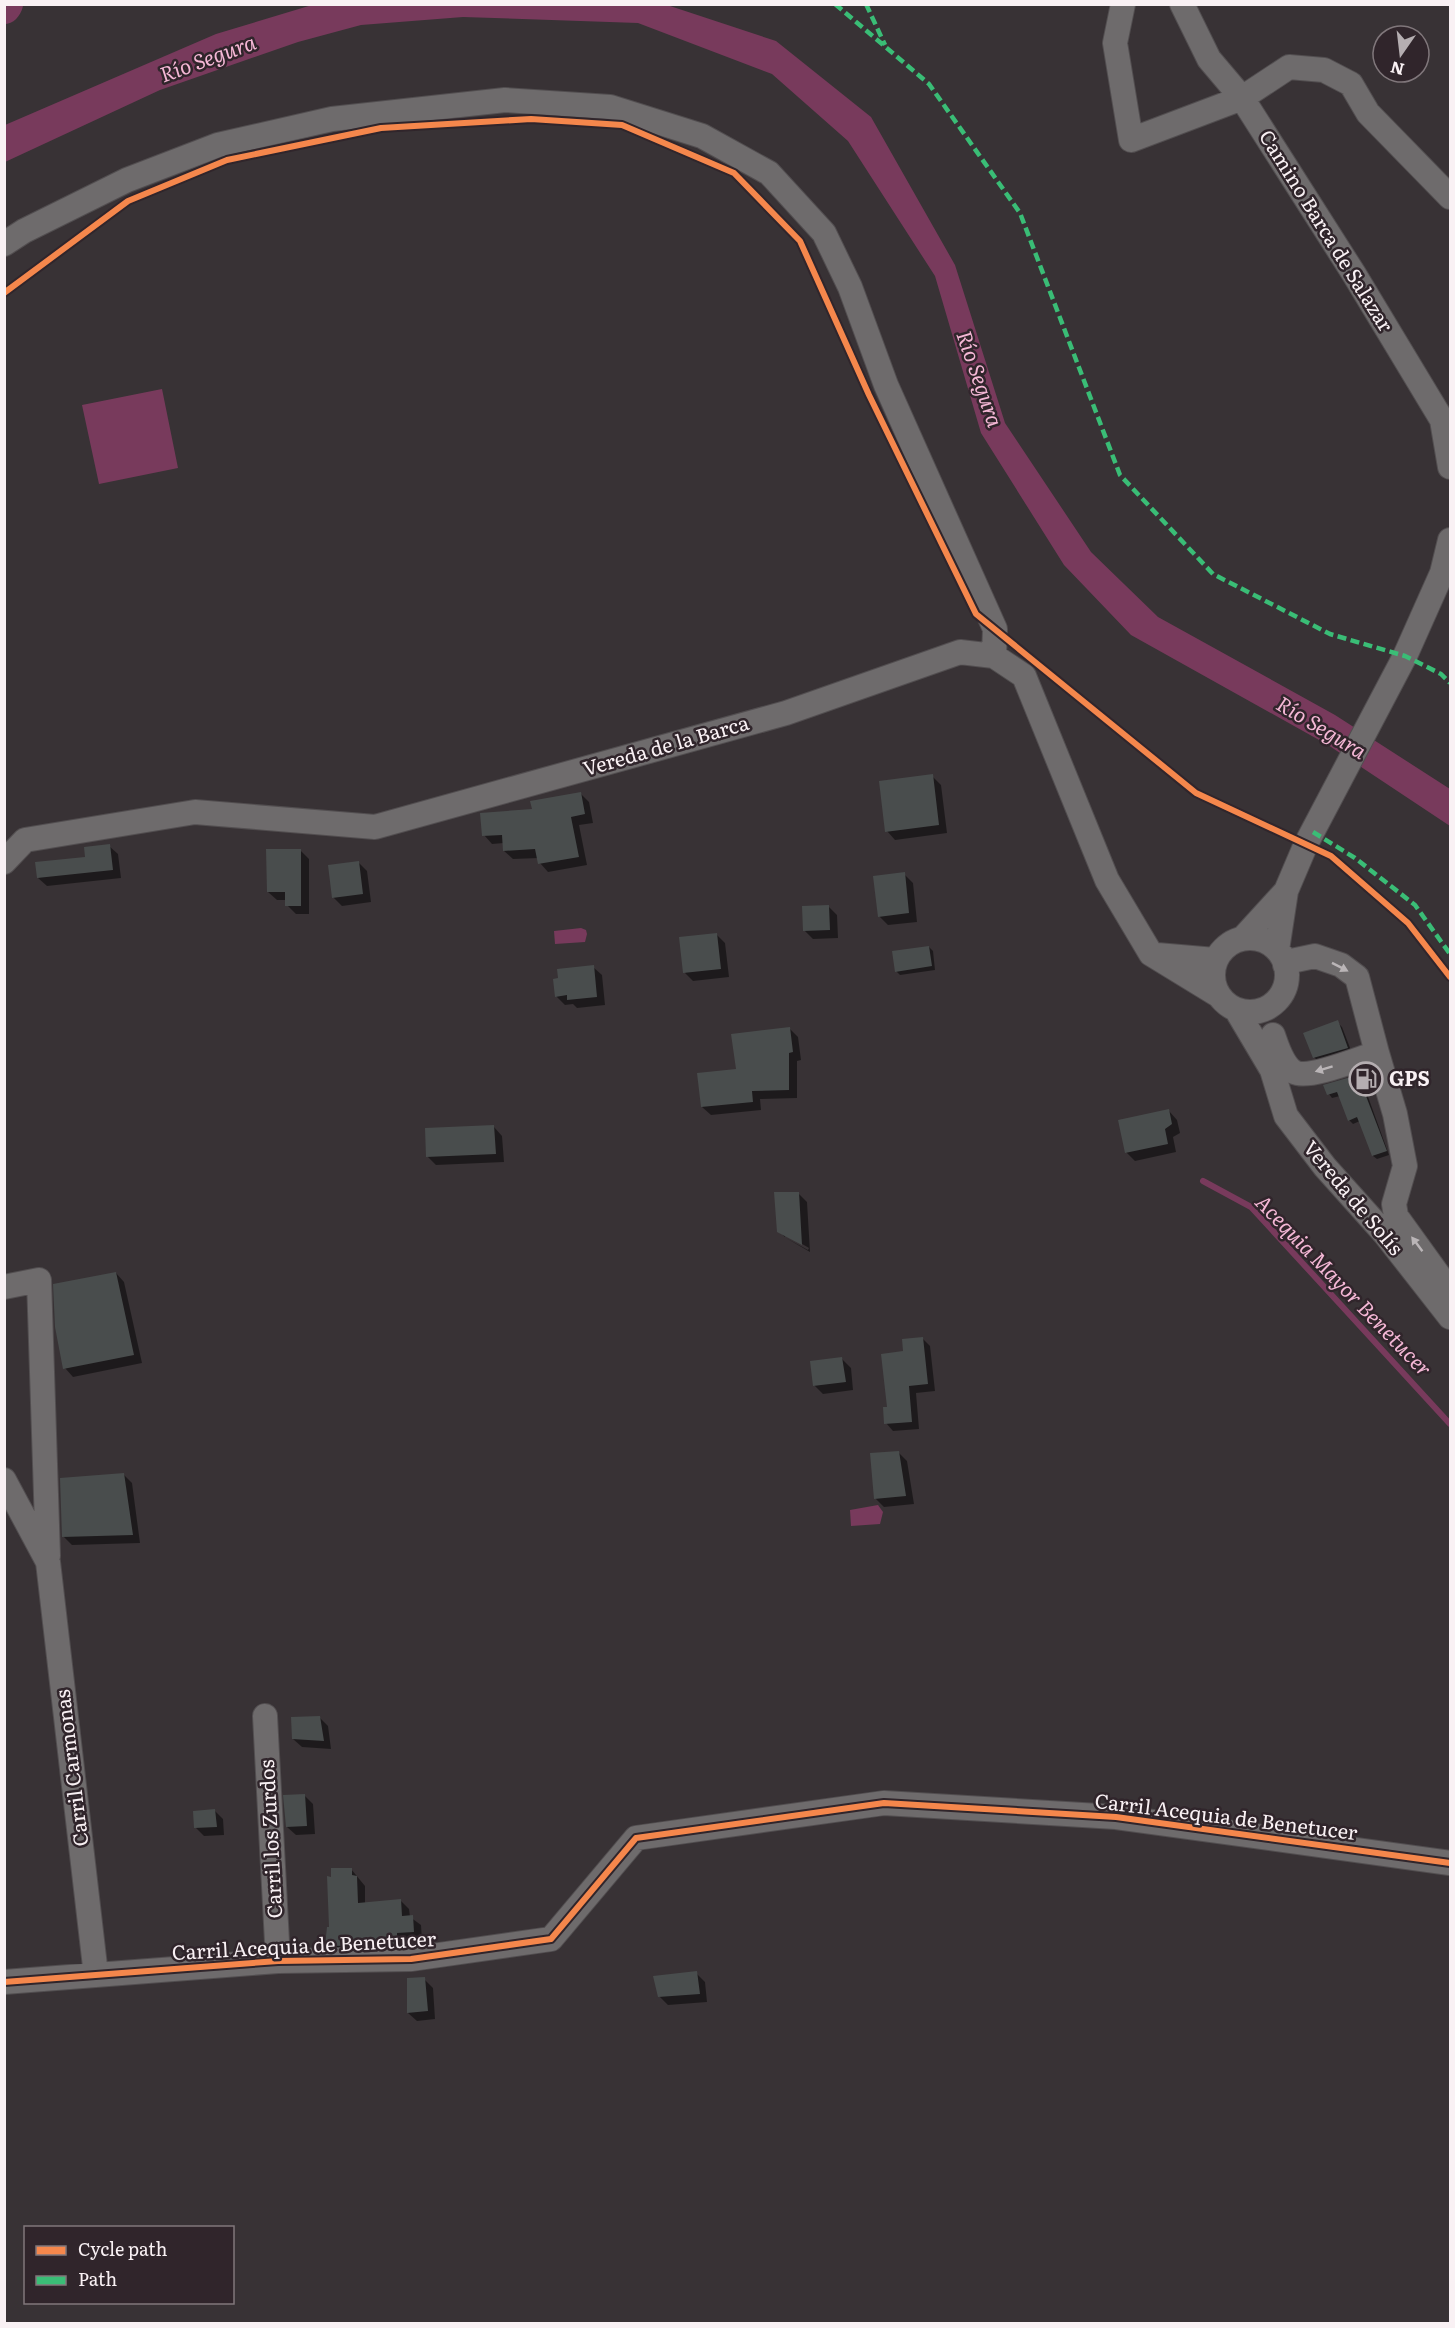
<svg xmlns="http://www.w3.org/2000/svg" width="1455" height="2328" font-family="Literata,serif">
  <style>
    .water { fill: #783a5c }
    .shadow { fill: #0007 }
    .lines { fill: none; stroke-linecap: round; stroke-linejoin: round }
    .stream { stroke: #783a5c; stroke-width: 6 }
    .river { stroke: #783a5c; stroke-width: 34 }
    .building { fill: #494d4d }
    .minor-casing { stroke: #524e50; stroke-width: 26 }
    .minor { stroke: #6e6b6c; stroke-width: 24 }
    .quiet { stroke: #3abd76; stroke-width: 4.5; stroke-dasharray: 9 4.5; stroke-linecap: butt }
    .cycleway-casing { stroke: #30252b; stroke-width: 10 }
    .cycleway { stroke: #f5874c; stroke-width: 6 }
    .oneway { fill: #bab5b7 }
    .labels { text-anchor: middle; stroke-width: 5; stroke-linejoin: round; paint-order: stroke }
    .street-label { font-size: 20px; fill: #f9f1f4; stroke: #30252b }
    .poi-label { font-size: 20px; font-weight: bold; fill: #f9f1f4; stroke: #30252b; text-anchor: start }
    .water-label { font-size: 21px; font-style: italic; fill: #f4b7d5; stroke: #30252b }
  </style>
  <rect width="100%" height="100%" fill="#383235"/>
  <path class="water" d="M312,5H667L776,41L871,117L955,265L1005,423L1091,552L1158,617L1335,715L1450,789V826L1328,745L1131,635L1064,565L981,433L935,276L848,141L772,74L638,23L463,17L361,25L298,42L160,90L5,162V125L216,34Z
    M162,389L178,468L99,484L82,405Z
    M581,928L586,930L587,934L585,942L555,944L554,931Z
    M878,1505L883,1512L880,1524L851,1526L850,1510Z"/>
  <path class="shadow" d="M932,776L941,785L947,833L895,840L887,831Z
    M580,793L589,802L593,823L579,825L587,865L548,872L540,863L539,858L513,859L504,851V843L492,844L484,835L533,810Z
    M109,846L118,854L121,878L47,886L38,878L87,858Z
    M300,850L309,859V914H296L287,905V900H277L268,892Z
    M359,863L367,871L371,902L342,906L333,897Z
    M904,874L913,883L917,922L888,925L879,916Z
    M828,906L837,915L838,938L813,939L804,930Z
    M716,934L725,943L729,977L693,981L685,973Z
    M929,947L933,951L935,970L900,975L896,971Z
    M593,967L602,975L605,1005L577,1008L573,1004L565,1005L556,996Z
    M1337,1022L1342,1027L1352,1053L1319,1062L1314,1057Z
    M790,1029L798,1037L801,1060L797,1061V1098L760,1099L761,1110L711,1115L702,1107L737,1071Z
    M1358,1076L1362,1080L1389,1155L1377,1159L1373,1156L1360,1121L1353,1124L1349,1120L1340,1096L1332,1098L1329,1094Z
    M1169,1111L1177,1120L1180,1133L1173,1137L1176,1152L1135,1161L1126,1152Z
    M494,1127L502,1136L504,1162L436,1165L427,1156Z
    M798,1193L807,1202L810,1252L786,1238L808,1250L809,1248L785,1234V1237L779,1231Z
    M116,1273L124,1282L142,1363L73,1377L65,1368Z
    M922,1338L930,1346L935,1391L916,1393L919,1429L893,1431L886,1423L905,1352Z
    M842,1359L851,1368L853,1390L823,1394L814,1385Z
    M898,1452L907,1461L914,1504L884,1507L875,1498Z
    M124,1475L132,1483L140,1543L72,1545L63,1536Z
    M320,1718L328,1726L331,1749L302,1747L293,1739Z
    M304,1795L313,1804L315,1834L296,1835L287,1827Z
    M214,1810L223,1819L224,1835L204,1836L196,1828Z
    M351,1869L365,1886V1903L401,1901L409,1909L410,1917L421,1925L422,1940L405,1941V1953L336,1954L327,1945Z
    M696,1973L705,1982L707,2002L668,2005L659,1996Z
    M424,1979L433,1988L435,2019L417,2021L408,2013Z"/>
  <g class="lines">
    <path class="stream" d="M1203,1181L1251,1207L1450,1424"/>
    <path class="river" d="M4,7L6,4"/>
  </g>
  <path class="building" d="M933,774L939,825L885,832L879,781Z
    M581,792L585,814L571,817L579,857L538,864L535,849L503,851L502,835L482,836L480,813L532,809L530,801Z
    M110,844L113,870L37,878L35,862L85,857L84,847Z
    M266,849H301V906H285V892H267Z
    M359,861L363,894L332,898L328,865Z
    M905,872L909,913L878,917L873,876Z
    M829,905L830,930L803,931L802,906Z
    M717,933L721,969L683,973L679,937Z
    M929,946L932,966L895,972L892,951Z
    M594,965L597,997L567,1000V995L555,997L553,979L558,978L557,969Z
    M1338,1020L1348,1048L1313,1058L1303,1033Z
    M790,1027L793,1052L789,1053V1090L752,1091L753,1102L701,1107L697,1073L736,1069L731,1034Z
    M1358,1075L1387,1151L1372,1156L1357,1117L1348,1121L1337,1092L1327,1095L1323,1085Z
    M1169,1109L1172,1124L1165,1129L1168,1144L1125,1153L1118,1120Z
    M494,1125L496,1154L426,1157L425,1128Z
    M774,1192H799L802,1245L777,1232Z
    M116,1272L134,1355L63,1369L55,1327L53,1284Z
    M923,1337L928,1384L909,1386L912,1422L884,1424L883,1407H887L881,1354L903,1351L902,1339Z
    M842,1357L846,1382L813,1386L810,1361Z
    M899,1451L906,1496L874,1499L870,1453Z
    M124,1473L133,1535L62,1537L60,1478Z
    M320,1716L324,1741L292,1739L291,1717Z
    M305,1794L307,1826L286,1827L283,1795Z
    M215,1809L217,1827L194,1828L193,1811Z
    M331,1868H352V1875L357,1876L358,1903L401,1899L402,1916L413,1915L414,1932L397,1933V1945L325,1946L327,1927H329L327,1876L331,1877Z
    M697,1971L700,1994L658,1997L653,1976Z
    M425,1977L428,2011L407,2013V1978Z"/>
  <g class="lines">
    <defs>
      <path id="minor" d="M1123,4L1115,43L1131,140L1242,98L1289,67L1324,70L1351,84L1368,113L1450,197
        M1182,4L1209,59L1242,98L1354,274L1442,420L1450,467
        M4,244L24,231L127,180L218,145L332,119L505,100L610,107L702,136L769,173L824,233L850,287L886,385L995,629L994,656
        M4,862L25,840L195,812L375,827L786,713L960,652L994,656L1024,676L1107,880L1151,954L1218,995
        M1213 975a37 37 0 1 1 74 0a37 37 0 1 1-74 0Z
        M1243,938L1286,891
        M1277,950L1286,891L1306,844L1405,656L1442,573L1450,540
        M1157,955L1215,960
        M1285,965L1296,960L1315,956L1341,965L1357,977L1377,1053
        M1237,1011L1272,1070L1286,1116L1325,1167L1385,1234L1450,1317
        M1273,1035C1277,1046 1282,1065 1294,1072C1309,1080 1360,1058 1377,1053L1395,1114L1405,1166L1394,1204L1396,1216L1450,1291
        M4,1287L39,1280L48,1556
        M4,1480L48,1562L96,1975
        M265,1716L278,1961
        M4,1982L278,1961L411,1959L551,1939L636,1838L884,1803L1116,1817L1450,1863"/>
    </defs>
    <use href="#minor" class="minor-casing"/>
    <use href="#minor" class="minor"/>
    <path class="quiet" d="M835,4L929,84L1020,213L1120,475L1213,574L1330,634L1405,656L1441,674L1450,683
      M866,4L885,45
      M1313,832L1355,858L1415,905L1450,954"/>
    <defs>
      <path id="cycleway" d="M4,293L128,201L227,160L381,128L531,119L622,125L734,173L800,241L869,395L976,614L1196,793L1331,856L1408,923L1450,977
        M4,1982L278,1961L411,1959L551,1939L636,1838L884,1803L1116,1817L1450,1863"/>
    </defs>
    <use href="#cycleway" class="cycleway-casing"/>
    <use href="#cycleway" class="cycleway"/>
  </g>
  <defs><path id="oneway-solid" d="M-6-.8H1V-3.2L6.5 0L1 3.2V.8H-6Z" transform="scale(1.5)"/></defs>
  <g class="oneway">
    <use href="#oneway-solid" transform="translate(1340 967) rotate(27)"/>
    <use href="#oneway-solid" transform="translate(1324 1069) rotate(163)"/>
    <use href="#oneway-solid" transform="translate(1417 1244) rotate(-127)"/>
  </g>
  <defs>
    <symbol id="fuel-ring" viewBox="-11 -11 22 22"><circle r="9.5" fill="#30252b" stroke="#b5aeb1" stroke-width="1.5"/><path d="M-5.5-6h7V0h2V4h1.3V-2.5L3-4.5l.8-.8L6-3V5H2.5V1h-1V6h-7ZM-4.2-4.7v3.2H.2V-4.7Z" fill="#b5aeb1"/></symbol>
  </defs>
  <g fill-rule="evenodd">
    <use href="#fuel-ring" x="1347" y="1060" width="38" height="38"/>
  </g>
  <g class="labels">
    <g class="street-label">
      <text transform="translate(1326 231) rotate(58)" y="7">Camino Barca de Salazar</text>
      <text transform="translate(666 746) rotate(-16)" y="7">Vereda de la Barca</text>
      <text transform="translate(1353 1198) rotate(50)" y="7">Vereda de Solís</text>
      <text transform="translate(72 1768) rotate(-97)" y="7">Carril Carmonas</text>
      <text transform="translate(1226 1817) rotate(7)" y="7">Carril Acequia de Benetucer</text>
      <text transform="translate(271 1839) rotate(-93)" y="7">Carril los Zurdos</text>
      <text transform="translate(304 1946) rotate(-3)" y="7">Carril Acequia de Benetucer</text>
    </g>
    <g class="poi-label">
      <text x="1389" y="1086">GPS</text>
    </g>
    <g class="water-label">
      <text transform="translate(208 59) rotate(-20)" y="7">Río Segura</text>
      <text transform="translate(979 379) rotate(71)" y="7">Río Segura</text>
      <text transform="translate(1321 728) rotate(31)" y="7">Río Segura</text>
      <text transform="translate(1343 1286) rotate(46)" y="7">Acequia Mayor Benetucer</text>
    </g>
  </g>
  <rect width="1455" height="2328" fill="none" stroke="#f9f1f4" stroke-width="12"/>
  <rect x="24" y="2226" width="210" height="78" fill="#30252b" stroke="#80777b" stroke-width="1.5"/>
  <rect x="36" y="2246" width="30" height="9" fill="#f5874c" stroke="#80777b" stroke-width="1.5"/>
  <text x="78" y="2256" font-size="18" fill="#f9f1f4">Cycle path</text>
  <rect x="36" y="2276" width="30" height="9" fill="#3abd76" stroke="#80777b" stroke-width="1.5"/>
  <text x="78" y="2286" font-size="18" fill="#f9f1f4">Path</text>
  <g transform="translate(1401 54) rotate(194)"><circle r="28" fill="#30252b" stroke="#80777b" stroke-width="1.5"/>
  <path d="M0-4.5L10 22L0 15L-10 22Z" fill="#b5aeb1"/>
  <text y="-9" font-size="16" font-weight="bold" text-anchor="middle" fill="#f9f1f4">N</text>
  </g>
</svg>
